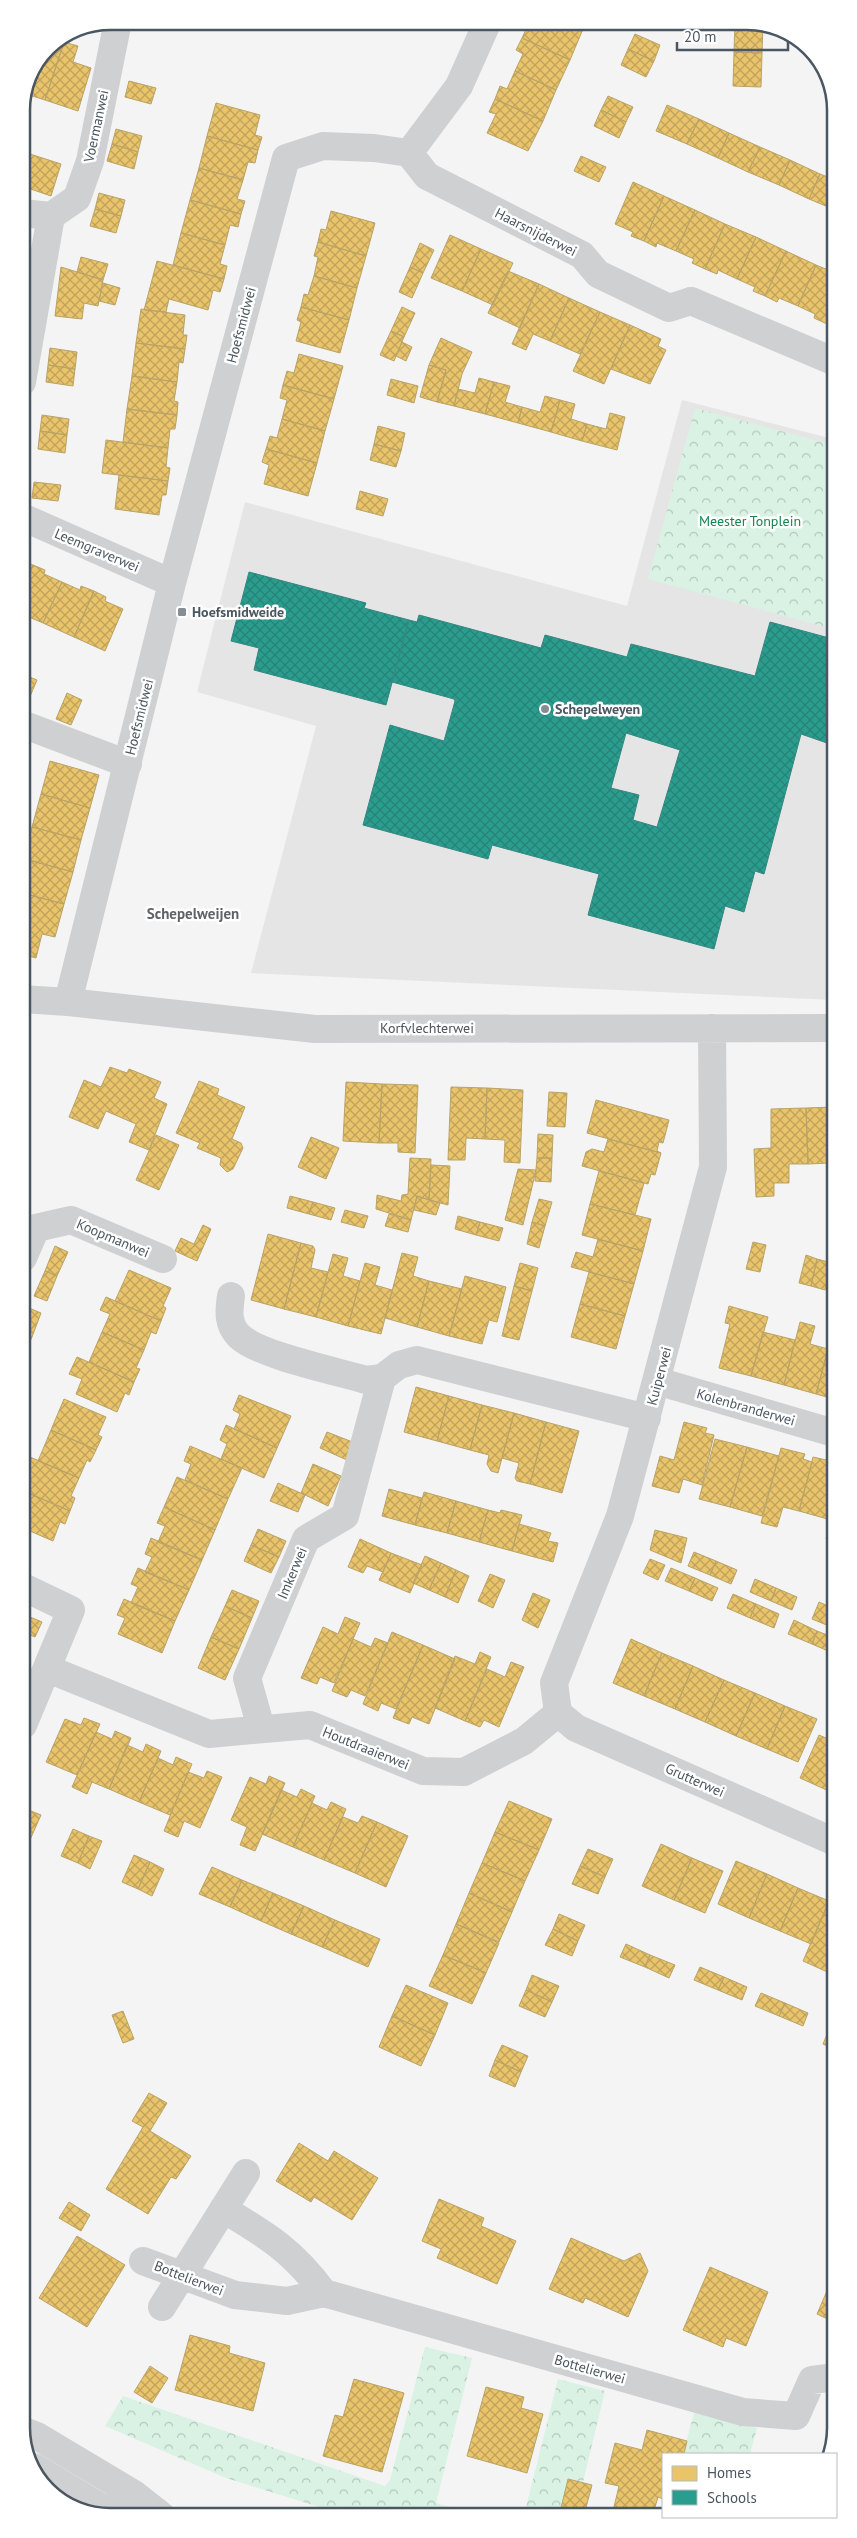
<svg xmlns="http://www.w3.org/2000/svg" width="857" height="2538" font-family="'PT Sans',sans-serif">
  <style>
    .education { fill: #e6e5e6 }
    .forest { fill: url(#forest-crowns) }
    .homes { fill: url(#homes-cross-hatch); stroke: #b9a367 }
    .schools { fill: url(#schools-cross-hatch); stroke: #348881; fill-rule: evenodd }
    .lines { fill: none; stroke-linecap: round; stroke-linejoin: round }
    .pedestrian { stroke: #ced0d2; stroke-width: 28 }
    .minor { stroke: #ced0d2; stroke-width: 28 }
    .tertiary { stroke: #ced0d2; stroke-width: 28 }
    .poi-dot { fill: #868d94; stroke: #fff; stroke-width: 2 }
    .labels { text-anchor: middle; stroke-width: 5; stroke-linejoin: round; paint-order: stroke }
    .street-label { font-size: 14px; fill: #4a5661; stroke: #fff }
    .park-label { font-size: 14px; fill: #17864f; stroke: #fff }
    .poi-label { font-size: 14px; font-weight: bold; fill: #4a5661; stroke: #fff; text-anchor: start }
    .neighbourhood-label { font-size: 15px; font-weight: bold; fill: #5f6368; stroke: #fff }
    .rim { fill: none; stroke: #4a5661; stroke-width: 2.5 }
  </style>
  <defs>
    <pattern id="forest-crowns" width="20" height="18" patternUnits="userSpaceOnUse" patternTransform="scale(1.25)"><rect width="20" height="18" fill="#d9f2e3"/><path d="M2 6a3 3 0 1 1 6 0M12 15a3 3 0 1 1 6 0" fill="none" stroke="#b2c7bb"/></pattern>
    <pattern id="homes-cross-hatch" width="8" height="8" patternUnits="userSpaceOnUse" patternTransform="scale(1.25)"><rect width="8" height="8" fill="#e9c46a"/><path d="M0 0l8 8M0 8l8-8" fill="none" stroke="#bfa25b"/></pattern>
    <pattern id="schools-cross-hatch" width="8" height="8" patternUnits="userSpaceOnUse" patternTransform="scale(1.25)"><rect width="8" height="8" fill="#2a9d8f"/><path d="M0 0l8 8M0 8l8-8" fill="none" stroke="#268378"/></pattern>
  </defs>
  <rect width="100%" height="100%" fill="#f4f4f4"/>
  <path class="education" d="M682,400L833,439L834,1000L251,973L316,726L197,692L245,502L627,606Z"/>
  <path class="forest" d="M695,408L833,445V629L648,579Z
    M425,2347L472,2358L436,2503L478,2515L348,2516L226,2478L105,2426L123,2396L385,2486L390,2480Z
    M558,2379L605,2391L575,2515H524Z
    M694,2413L757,2428L750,2454H683Z"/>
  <path class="homes" d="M404,21H420L417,29L403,24Z
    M537,21H566L583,29L570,60L522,38L528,25L534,28Z
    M566,21H587L583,29Z
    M735,21H753L763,25L762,53L734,52Z
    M635,34L660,45L654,61L628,49Z
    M522,38L570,60L556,90L515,71L523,54L516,50Z
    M58,40L64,42L45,100L26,94L47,47Z
    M64,42L78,46L73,62L91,68L78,111L45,100Z
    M628,49L654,61L646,77L621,65Z
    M734,52L762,53L761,87L733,86Z
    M515,71L556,90L543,121L495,99L500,86L507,89Z
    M824,73L833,87V89H824Z
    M129,81L156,88L151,104L125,97Z
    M608,96L633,107L626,122L601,110Z
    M495,99L543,121L528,151L487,133L496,114L489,112Z
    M216,103L260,115L255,135L262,137L258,150L207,136Z
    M667,105L699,119L687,144L656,131Z
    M601,110L626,122L619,138L594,126Z
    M699,119L729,133L718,158L687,144Z
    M116,129L142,136L138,152L112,144Z
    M729,133L760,147L748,172L718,158Z
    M207,136L258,150L255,163L248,162L243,180L199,168Z
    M112,144L138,152L134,169L107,161Z
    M760,147L790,160L779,185L748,172Z
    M27,153L61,164L51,196L22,186V171Z
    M581,156L606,167L599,182L574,171Z
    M790,160L820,174L809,199L779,185Z
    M199,168L243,180L237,199L245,201L241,214L190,200Z
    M820,174L833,179V209L809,199Z
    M633,182L664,196L644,241L631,236L633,232L615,224Z
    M99,193L125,200L121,216L95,209Z
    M664,196L695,210L676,251L657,243L656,247L644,241Z
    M190,200L241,214L238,227L230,225L225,245L181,233Z
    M95,209L121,216L116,233L90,226Z
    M695,210L725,224L705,269L692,263L694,259L676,251Z
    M331,211L375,223L366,256L318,242L321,229L326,230Z
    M725,224L756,237L737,279L718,270L717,274L705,269Z
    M22,230L26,231L22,259Z
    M181,233L225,245L220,264L227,266L224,279L173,265Z
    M450,235L481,249L462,291L431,278Z
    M756,237L786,251L765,296L753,291L755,287L737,279Z
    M318,242L366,256L357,288L314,276L318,257L314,256Z
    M420,243L434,250L423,273L410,267Z
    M481,249L513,263L493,305L462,291Z
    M786,251L816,265L798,306L779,298L777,302L765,296Z
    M81,257L108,264L103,280L77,272Z
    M157,261L224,279L220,292L213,290L208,310L169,299L166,312L144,310Z
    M816,265L833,272V310L827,324L814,318L815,314L798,306Z
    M61,267L103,280L98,306L84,303L82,319L55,316Z
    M410,267L423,273L412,298L399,292Z
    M508,271L539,284L520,328L488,313Z
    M314,276L357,288L349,320L301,307L304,294L308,295Z
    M103,283L120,288L115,305L99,301Z
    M539,284L569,298L550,341L533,334L526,350L512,344Z
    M569,298L600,312L580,354L550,341Z
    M301,307L349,320L340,353L296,341L301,322L297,320Z
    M402,307L415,313L404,337L391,331Z
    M141,309L185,315L183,335H187L185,349L136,343Z
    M600,312L630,325L604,384L573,371Z
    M630,325L661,339L658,346L666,350L650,384L611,369Z
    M391,331L404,337L394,361L380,355Z
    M441,338L472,352L462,374L454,406L437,402L446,370L429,365Z
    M402,342L412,347L406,361L396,356Z
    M136,343L185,349L183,363L179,362L177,382L132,376Z
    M50,348L77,352L75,369L48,365Z
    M299,354L343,366L334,399L283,385L287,371L294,373Z
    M48,365L75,369L73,386L46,382Z
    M429,365L446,370L437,402L420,397Z
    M132,376L177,382L174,401L178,402L177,415L127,409Z
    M479,378L494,382L485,414L454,406L458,389L475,393Z
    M391,379L418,386L414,403L387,395Z
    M494,382L510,386L505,402L522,407L518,423L485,414Z
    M283,385L334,399L325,431L282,419L287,400L280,398Z
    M545,396L560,400L551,432L518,423L522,407L540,412Z
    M560,400L575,404L571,419L587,424L582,441L551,432Z
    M127,409L177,415L175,429H170L168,448L123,442Z
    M610,413L625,417L617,450L582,441L587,424L606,429Z
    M42,415L69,419L67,435L40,431Z
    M282,419L325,431L317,463L266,449L270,436L277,438Z
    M378,426L405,433L401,451L374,444Z
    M40,431L67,435L65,453L38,449Z
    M106,440L168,448L166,467L170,468L168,481L102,473Z
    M374,444L401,451L396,467L370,460Z
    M266,449L317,463L308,496L264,484L269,465L262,462Z
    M119,475L168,481L166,495H162L159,515L115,509Z
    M34,482L61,485L58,501L32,498Z
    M360,491L388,499L383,516L356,509Z
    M22,560L33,565L22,590Z
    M33,565L45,570L44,574L62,582L43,623L22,614V590Z
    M62,582L80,590L81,586L94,591L74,637L43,623Z
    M94,591L106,597L105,601L123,609L105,651L74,637Z
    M22,674L37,680L26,706L22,704Z
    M67,693L82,700L71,725L56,719Z
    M50,761L99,775L90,808L41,794Z
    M41,794L90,808L81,840L32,827Z
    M32,827L81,840L73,872L24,859Z
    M22,858L73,872L64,904L22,893Z
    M22,893L64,904L55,937L42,934L36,958L22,954Z
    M110,1067L127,1073L129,1069L161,1082L154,1098L167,1104L149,1150L129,1142L136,1124L106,1111L98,1129L69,1117L84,1080L101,1087Z
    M199,1081L219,1089L217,1095L245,1107L232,1139L241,1143L243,1148L233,1169L227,1172L220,1165L221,1158L197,1148L200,1143L176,1133Z
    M346,1082L382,1084L379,1143L343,1141Z
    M382,1084L418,1085L415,1153L398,1152V1143H379Z
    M451,1087L487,1088L485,1139L466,1138L465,1160H448Z
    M487,1088L523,1090L520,1163L504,1162L505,1140L485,1139Z
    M549,1092L567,1093L565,1127L547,1126Z
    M596,1100L669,1120L663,1143L659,1142L657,1151L661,1153L587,1133Z
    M834,1107V1182H829V1163L808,1164L806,1108Z
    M806,1108L808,1164H789V1183H774V1196L756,1197L754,1149L771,1148V1109Z
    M538,1134L553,1135L552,1158H537Z
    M156,1135L179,1145L159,1190L136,1180Z
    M311,1137L339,1148L326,1179L298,1167Z
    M608,1139L661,1153L655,1175L651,1174L648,1184L582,1166L586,1152L592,1149L604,1152Z
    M410,1158L431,1159L429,1200L417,1196L411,1220L376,1209L377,1195L401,1201L402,1195L408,1194Z
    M537,1158H552L551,1182L535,1181Z
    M431,1165L450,1166L448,1205L429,1200Z
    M518,1169L536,1170L523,1225L505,1220Z
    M599,1171L644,1183L635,1215L590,1204Z
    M290,1196L313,1202L309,1214L287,1208Z
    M417,1196L440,1203L436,1215L414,1210Z
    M539,1199L552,1202L545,1226L532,1222Z
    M313,1202L335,1208L331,1220L309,1214Z
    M590,1204L651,1219L643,1251L582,1235Z
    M345,1210L368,1216L364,1228L341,1222Z
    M389,1214L411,1220L408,1232L385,1226Z
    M458,1216L480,1222L476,1235L455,1229Z
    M480,1222L503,1228L499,1241L476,1235Z
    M532,1222L545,1226L539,1248L527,1244Z
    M203,1225L211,1229L197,1261L175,1251L181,1238L194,1244Z
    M268,1234L301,1243L284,1309L251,1300Z
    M598,1239L643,1251L634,1284L571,1267L576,1252L593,1257Z
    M753,1242L766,1245L760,1272L746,1269Z
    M301,1243L313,1246L315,1250L311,1268L328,1272L316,1317L284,1309Z
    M55,1246L68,1252L57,1276L45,1271Z
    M402,1253L418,1257L413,1276L429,1281L417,1327L385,1318Z
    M333,1254L348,1258L343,1276L360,1281L348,1326L316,1317Z
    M806,1255L817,1259L811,1286L799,1283Z
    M817,1259L832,1263L825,1290L811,1286Z
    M365,1263L380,1267L375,1285L392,1290L381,1334L348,1326Z
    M520,1263L538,1268L532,1291L514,1286Z
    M129,1270L171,1288L163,1306L166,1308L161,1321L115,1301Z
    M45,1271L57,1276L47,1301L34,1296Z
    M589,1272L634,1284L625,1316L580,1304Z
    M465,1276L506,1287L497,1322L489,1320L482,1344L449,1336Z
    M429,1281L462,1289L449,1336L417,1327Z
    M514,1286L532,1291L519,1340L502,1336Z
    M106,1297L161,1321L156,1334L151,1332L144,1350L102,1332L110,1314L100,1310Z
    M580,1304L625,1316L616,1349L571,1337Z
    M729,1306L768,1317L751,1376L719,1368L730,1324L725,1323Z
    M29,1308L41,1313L32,1337L23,1333V1322Z
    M800,1322L815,1326L810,1344L828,1349L816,1394L784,1385Z
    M833,1331L834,1332V1399L816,1394Z
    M102,1332L144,1350L136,1368L140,1369L134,1382L89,1362Z
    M763,1332L795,1340L784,1385L751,1376Z
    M23,1333L32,1337L23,1357Z
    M77,1357L134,1382L129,1395L125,1393L117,1412L76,1394L82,1379L69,1374Z
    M416,1387L449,1396L437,1441L404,1432Z
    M239,1395L291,1416L277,1448L234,1429L240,1414L233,1410Z
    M449,1396L482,1405L470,1450L437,1441Z
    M64,1399L106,1417L98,1435L102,1437L96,1450L51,1430Z
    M482,1405L514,1413L498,1473L491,1471L487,1464L489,1455L470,1450Z
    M514,1413L546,1422L530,1484L517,1481L515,1478L519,1463L502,1458Z
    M546,1422L579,1431L562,1493L530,1484Z
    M684,1422L707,1428L705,1433L714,1435L702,1485L683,1479L679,1493L652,1486L660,1456L674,1460Z
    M226,1425L277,1448L264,1478L221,1459L227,1444L220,1440Z
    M51,1430L96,1450L90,1462L87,1460L79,1478L38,1461Z
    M327,1432L355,1443L347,1460L320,1448Z
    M715,1439L747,1447L730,1507L699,1499Z
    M190,1446L242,1468L228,1499L185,1480L191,1464L184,1461Z
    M747,1447L779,1456L762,1516L730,1507Z
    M781,1448L805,1454L803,1459L812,1462L799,1511L783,1507L777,1527L761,1523Z
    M23,1454L79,1478L71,1496L75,1498L70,1511L23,1491Z
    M813,1457L835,1462V1507L831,1520L799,1511Z
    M313,1464L341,1476L328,1506L301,1493Z
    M177,1477L228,1499L215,1530L164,1507Z
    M278,1483L305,1495L298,1512L270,1501Z
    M389,1489L422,1498L415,1525L382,1516Z
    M24,1491L70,1511L65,1524L60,1522L53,1541L23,1528Z
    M424,1492L456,1501L447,1533L415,1525Z
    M456,1501L488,1510L479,1542L447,1533Z
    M164,1507L215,1530L202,1560L158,1542L165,1526L157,1523Z
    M835,1507V1541L826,1539Z
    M488,1510L500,1513L501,1510L522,1515L512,1551L479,1542Z
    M519,1524L551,1533L548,1541L558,1543L553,1562L512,1551Z
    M258,1529L286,1541L279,1557L251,1545Z
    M655,1530L687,1538L681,1563L650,1550Z
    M151,1538L202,1560L189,1590L145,1572L152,1557L145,1554Z
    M360,1539L391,1553L383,1572L367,1566L363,1573L348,1567Z
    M251,1545L279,1557L271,1573L244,1561Z
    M694,1552L716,1561L710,1575L688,1566Z
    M391,1553L422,1565L410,1593L379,1580Z
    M425,1556L441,1563L429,1590L413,1583Z
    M650,1559L665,1565L658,1580L643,1573Z
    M716,1561L737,1570L731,1584L710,1575Z
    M441,1563L456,1570L445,1597L429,1590Z
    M138,1568L189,1590L175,1621L131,1603L138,1587L131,1584Z
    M671,1568L695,1578L689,1591L665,1581Z
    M456,1570L469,1576L458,1603L445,1597Z
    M490,1574L505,1580L493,1608L478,1601Z
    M695,1578L718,1588L712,1601L689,1591Z
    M755,1579L776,1588L771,1601L750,1592Z
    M776,1588L797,1597L792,1610L771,1601Z
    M232,1590L259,1601L252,1618L225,1606Z
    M533,1593L550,1600L538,1628L522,1620Z
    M733,1594L756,1604L750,1618L727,1608Z
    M124,1599L175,1621L162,1653L118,1634L125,1618L117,1615Z
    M819,1602L835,1609L829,1626L812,1619Z
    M756,1604L779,1614L774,1628L750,1618Z
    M225,1606L252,1618L239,1649L211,1637Z
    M23,1614L42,1622L35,1637L23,1632Z
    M345,1617L360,1623L334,1683L320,1677L317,1684L301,1678L323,1627L338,1634Z
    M794,1620L817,1631L812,1644L788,1634Z
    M817,1631L835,1638V1654L812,1644Z
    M392,1632L423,1645L396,1709L381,1703L378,1711L363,1704Z
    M211,1637L239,1649L225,1680L198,1668Z
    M375,1638L388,1643L365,1696L351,1690L347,1697L332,1691L353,1639L371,1647Z
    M631,1639L662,1653L644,1696L613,1683Z
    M423,1645L455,1659L429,1724L412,1717L409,1724L393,1718Z
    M480,1652L491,1657L465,1721L435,1708L455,1656L475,1664Z
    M662,1653L693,1666L675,1709L644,1696Z
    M511,1662L524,1667L499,1727L484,1720L480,1727L465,1721L487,1669L505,1677Z
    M693,1666L724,1680L705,1722L675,1709Z
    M724,1680L755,1693L736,1736L705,1722Z
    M755,1693L785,1706L767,1749L736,1736Z
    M785,1706L817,1719L798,1762L767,1749Z
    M84,1718L100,1724L77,1775L46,1762L65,1719L81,1725Z
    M115,1731L131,1738L109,1789L92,1782L87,1794L72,1787L96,1732L112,1739Z
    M819,1735L835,1742V1783L831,1792L800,1778Z
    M146,1744L161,1751L139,1802L109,1789L127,1745L143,1752Z
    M176,1757L192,1764L170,1815L139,1802L158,1758L173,1765Z
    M207,1771L222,1777L200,1828L184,1821L178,1837L164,1831L188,1772L204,1778Z
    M269,1776L285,1783L255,1851L240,1845L247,1827L231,1820L250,1777L266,1784Z
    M301,1789L315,1796L293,1847L262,1834L281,1790L297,1797Z
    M509,1801L552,1819L539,1850L495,1832Z
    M331,1802L346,1809L324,1860L293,1847L312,1803L327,1810Z
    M26,1809L41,1815L29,1842L23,1840V1816Z
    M362,1816L377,1822L355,1873L324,1860L343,1817L358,1823Z
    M377,1822L408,1836L386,1887L355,1873Z
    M73,1829L89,1836L78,1863L61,1856Z
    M495,1832L539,1850L525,1881L482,1863Z
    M89,1836L102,1841L90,1869L78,1863Z
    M661,1844L692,1858L674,1900L642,1886Z
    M588,1849L613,1859L605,1877L580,1866Z
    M134,1855L150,1862L138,1889L122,1882Z
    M692,1858L723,1871L705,1913L674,1900Z
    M736,1861L767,1874L749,1918L718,1904Z
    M150,1862L164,1869L152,1896L138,1889Z
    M482,1863L525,1881L512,1912L469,1893Z
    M580,1866L605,1877L598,1894L572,1884Z
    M212,1867L242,1880L230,1907L199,1894Z
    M767,1874L798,1888L780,1931L749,1918Z
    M242,1880L273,1893L261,1921L230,1907Z
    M798,1888L829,1901L811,1944L780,1931Z
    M273,1893L304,1906L291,1934L261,1921Z
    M469,1893L512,1912L499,1942L456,1924Z
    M829,1901L835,1904L834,1975L803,1961Z
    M304,1906L335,1920L322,1947L291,1934Z
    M559,1914L585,1925L578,1941L553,1929Z
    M335,1920L380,1939L368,1967L322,1947Z
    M456,1924L499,1943L486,1973L443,1955Z
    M553,1929L578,1941L572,1956L545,1945Z
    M626,1944L650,1955L645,1967L620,1957Z
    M443,1955L486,1973L472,2004L429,1986Z
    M650,1955L675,1965L669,1978L645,1967Z
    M700,1967L724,1977L718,1990L694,1980Z
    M532,1975L559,1986L552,2002L526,1990Z
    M724,1977L747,1987L742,2000L718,1990Z
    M406,1985L448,2003L435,2035L392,2016Z
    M526,1990L552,2002L545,2017L519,2006Z
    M761,1993L785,2003L779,2016L755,2006Z
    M785,2003L808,2013L803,2026L779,2016Z
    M123,2011L134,2039L123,2043L112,2015Z
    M392,2016L435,2035L421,2066L379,2047Z
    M828,2032L835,2035V2050L823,2044Z
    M502,2045L528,2056L521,2072L495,2060Z
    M495,2060L521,2072L515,2087L489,2076Z
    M149,2093L167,2103L150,2131L191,2156L176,2179L171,2177L148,2214L106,2189L143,2127L132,2121Z
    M299,2143L328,2161L334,2151L378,2178L352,2220L314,2197L311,2202L276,2181Z
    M439,2199L484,2218L481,2226L516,2241L497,2284L437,2258L441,2249L422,2241Z
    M69,2202L90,2215L81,2231L59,2218Z
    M77,2236L125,2265L87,2327L39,2298Z
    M571,2238L624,2261L640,2253L648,2271L628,2317L585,2298L583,2303L549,2289Z
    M710,2267L768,2292L746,2346L726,2338L723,2347L683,2330Z
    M836,2270V2323L817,2314Z
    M190,2335L230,2346L229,2353L265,2363L253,2411L175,2390Z
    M150,2366L168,2378L152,2403L134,2392Z
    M354,2379L404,2393L382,2472L323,2456L335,2415L343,2417Z
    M486,2387L524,2397L521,2408L543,2414L527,2473L467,2456Z
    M647,2430L687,2441L684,2454H663V2499L658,2497L653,2514H615L617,2508L614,2507L619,2486L605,2483L615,2443L642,2450Z
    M568,2479L592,2485L584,2515L560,2512Z"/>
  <path class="schools" d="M249,572L366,603L364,608L409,620L386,705L254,670L259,648L231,641Z
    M419,615L541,648L545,635L627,657L631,644L755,676L770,622L833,639L834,719L827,743L801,734L764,874L755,871L744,912L725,906L714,949L588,915L599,874L492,845L488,859L363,825L390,725L444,741L455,701L454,699L392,682L409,620L417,622ZM626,733L680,750L657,827L633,820L639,795L611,788Z"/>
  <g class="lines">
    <path class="pedestrian" d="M691,301L833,361"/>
    <path class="minor" d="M409,153L427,176L582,255L598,274L669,308L691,301
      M22,213L51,216L22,382
      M51,216L77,198L90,161L118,21
      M22,517L172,583
      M22,724L128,764
      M22,999L68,1002L315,1029L834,1028
      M68,1002L172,583L286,158L323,146L374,148L409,153L459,86L488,21
      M23,1258L36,1228L71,1220L163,1259
      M231,1296C229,1310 227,1324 239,1336C258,1355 336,1371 366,1380L382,1378L345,1516L306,1539L247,1678L261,1728
      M382,1378L399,1365L417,1360L647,1418
      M657,1381L834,1433
      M23,1587L71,1610L23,1725
      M48,1669L209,1734L310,1725L423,1771L464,1772L524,1741L558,1713
      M558,1713L554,1683L620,1516L713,1167L712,1028
      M558,1713L576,1728L835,1842
      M223,2209C267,2235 293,2251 324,2293
      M143,2261L235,2295L287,2301L324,2293L743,2412L796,2416L812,2380L836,2377
      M162,2307L246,2173"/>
    <path class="tertiary" d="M24,2431L37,2436L134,2494L162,2516
      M34,2467L99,2506L123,2516"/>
  </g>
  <g class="poi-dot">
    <rect x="177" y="607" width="10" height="10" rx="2.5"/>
    <circle cx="545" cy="709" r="5"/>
  </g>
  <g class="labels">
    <g class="street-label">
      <text transform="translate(96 126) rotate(-78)" y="5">Voermanwei</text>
      <text transform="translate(536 232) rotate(27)" y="5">Haarsnijderwei</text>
      <text transform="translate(241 325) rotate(-75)" y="5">Hoefsmidwei</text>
      <text transform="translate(97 550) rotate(23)" y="5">Leemgraverwei</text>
      <text transform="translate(139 717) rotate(-76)" y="5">Hoefsmidwei</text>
      <text x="427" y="1033">Korfvlechterwei</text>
      <text transform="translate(113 1238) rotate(23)" y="5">Koopmanwei</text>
      <text transform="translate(659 1376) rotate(-75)" y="5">Kuiperwei</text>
      <text transform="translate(746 1407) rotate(16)" y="5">Kolenbranderwei</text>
      <text transform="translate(292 1573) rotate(-67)" y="5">Imkerwei</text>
      <text transform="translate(366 1748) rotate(22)" y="5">Houtdraaierwei</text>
      <text transform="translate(695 1780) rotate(24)" y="5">Grutterwei</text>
      <text transform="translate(189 2278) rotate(21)" y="5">Bottelierwei</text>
      <text transform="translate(590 2369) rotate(16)" y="5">Bottelierwei</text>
    </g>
    <g class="park-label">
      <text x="750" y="526">Meester Tonplein</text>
    </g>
    <g class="poi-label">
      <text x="192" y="617">Hoefsmidweide</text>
      <text x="555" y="714">Schepelweyen</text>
    </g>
    <g class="neighbourhood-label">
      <text x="193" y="919">Schepelweijen</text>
    </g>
  </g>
  <path d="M0 0H857V2538H0ZM110 30H747A80 80 0 0 1 827 110V2428A80 80 0 0 1 747 2508H110A80 80 0 0 1 30 2428V110A80 80 0 0 1 110 30Z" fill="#fff" fill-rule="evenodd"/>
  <path class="rim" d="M110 30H747A80 80 0 0 1 827 110V2428A80 80 0 0 1 747 2508H110A80 80 0 0 1 30 2428V110A80 80 0 0 1 110 30Z"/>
  <rect x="662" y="2453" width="175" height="65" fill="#ffffff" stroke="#b7bbc0"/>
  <rect x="672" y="2466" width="25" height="15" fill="#e9c46a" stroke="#b7bbc0"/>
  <text x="707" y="2478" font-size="15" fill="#4a5661">Homes</text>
  <rect x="672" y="2490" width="25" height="15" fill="#2a9d8f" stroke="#b7bbc0"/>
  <text x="707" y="2503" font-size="15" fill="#4a5661">Schools</text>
  <path d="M677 42v8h111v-8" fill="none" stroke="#4a5661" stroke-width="2.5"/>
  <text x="684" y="42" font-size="15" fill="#4a5661" stroke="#ffffff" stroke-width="4" paint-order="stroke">20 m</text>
</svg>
